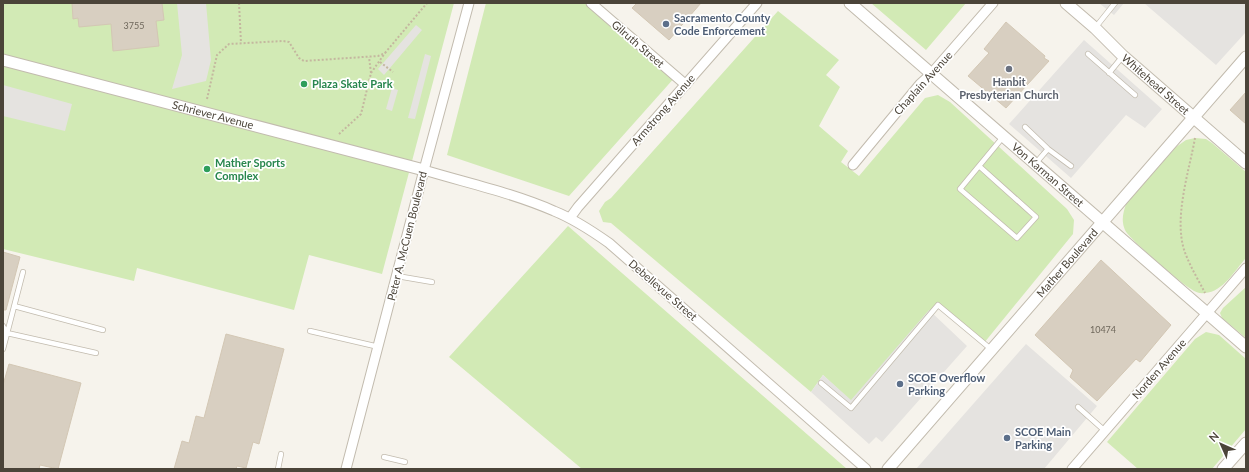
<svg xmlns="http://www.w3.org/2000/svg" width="1249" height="472" font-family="Lato,sans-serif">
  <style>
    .green { fill: #d2eab5 }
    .parking { fill: #e5e3e0 }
    .building { fill: #d8cfc1; stroke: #d3c7b4 }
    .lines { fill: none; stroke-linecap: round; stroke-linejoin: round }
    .service-casing { stroke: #c2bbae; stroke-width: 6 }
    .minor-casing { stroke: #c2bbae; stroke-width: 11 }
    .tertiary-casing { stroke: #c2bbae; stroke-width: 13 }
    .path { stroke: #c4b79f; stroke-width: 2; stroke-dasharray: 2 2; stroke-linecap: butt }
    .service { stroke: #fff; stroke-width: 4.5 }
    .minor { stroke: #fff; stroke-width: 9 }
    .tertiary { stroke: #fff; stroke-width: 11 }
    .service-dot { fill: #5c6f8a; stroke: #fff; stroke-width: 1.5 }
    .worship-dot { fill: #6b7280; stroke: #fff; stroke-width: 1.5 }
    .leisure-dot { fill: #2e9e5b; stroke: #fff; stroke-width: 1.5 }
    .labels { text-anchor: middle; stroke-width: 3.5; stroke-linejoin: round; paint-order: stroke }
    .number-label { font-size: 9px; fill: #6e675b }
    .service-label { font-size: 11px; font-weight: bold; fill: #4e5e75; stroke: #fff; text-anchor: start }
    .street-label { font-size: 11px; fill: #4b4439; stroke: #fff }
    .worship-label { font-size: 11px; font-weight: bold; fill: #5b616d; stroke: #fff }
    .leisure-label { font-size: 11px; font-weight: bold; fill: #27864d; stroke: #fff; text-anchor: start }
  </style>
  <rect width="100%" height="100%" fill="#f6f3ec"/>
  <path class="green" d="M3,3H454L382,274L309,255L294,310L137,268L134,281L3,249Z
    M486,3H591L676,76L569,196L447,155Z
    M871,3H966L926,50Z
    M778,11L839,60L826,75L840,87L819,126L848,151L841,162L859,176L925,98L938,95L950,102L1067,209L1074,220L1073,234L984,343L938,305L851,401L823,375L811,392L611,223L603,222L599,211L605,202L611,198Z
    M1195,138L1206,139L1212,143L1246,172V258C1235,270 1223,292 1205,293C1200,294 1195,292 1191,289C1182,284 1128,238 1125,230C1121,221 1123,213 1126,204L1176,147L1186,140Z
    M568,226L847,469H582L449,357Z
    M1246,287V338L1222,318L1220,313L1223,308Z
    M1206,332L1219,335L1246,359V429L1212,469H1138L1107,442L1195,339Z"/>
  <path class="parking" d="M177,3H206L211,60L206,81L172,89L182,55Z
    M1099,3H1124L1114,15Z
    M1144,3H1246V32L1216,65Z
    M416,25L422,30L384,75L378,69Z
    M1084,40L1162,109L1145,128L1126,115L1071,178L1009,124Z
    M425,54L431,56L415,119L408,118Z
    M3,85L72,104L65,131L3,116Z
    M392,88L398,90L392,111L386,109Z
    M929,310L967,346L882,442L876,437L869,444L811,392L823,375L851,400Z
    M1026,344L1097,406L1044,469H916Z"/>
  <path class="building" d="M72,3H162L164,20L156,21L159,46L113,51L111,24L79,27L78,18L73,19Z
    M637,3H701L669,40L632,8Z
    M1006,22L1045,56L1044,58L1049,61L1006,108L968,76L989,53L984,49Z
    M1246,92V124L1230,110Z
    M3,252L20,257L6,310H3Z
    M1101,260L1171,325L1140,362L1136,359L1097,401L1070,377L1073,370L1035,335Z
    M226,334L284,349L259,444L253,442L246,468L237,466L236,469H174L182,441L189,443L196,416L204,418Z
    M9,364L81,383L58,469L40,465L39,469H3V385Z"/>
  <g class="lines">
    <defs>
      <path id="service" d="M1095,28L1115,3
        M1088,54L1135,95
        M1109,73L1123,56
        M1025,127L1048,149L1071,166
        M1035,164L1048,149
        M979,166L1036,217L1017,238L960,189L1003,137
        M397,276L432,282
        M14,306L103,330
        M3,326L7,333
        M310,331L379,347
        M3,335L7,333L96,353
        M3,349L23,272
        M821,383L851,408L938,305L992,350
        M1078,407L1105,431
        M384,457L405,462
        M278,469L281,454"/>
      <path id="minor" d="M591,3L686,85
        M853,165L920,84L931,74L993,3
        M424,170C467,183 513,193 554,211C574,219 592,231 609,243L866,469
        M570,218L578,207L757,3
        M346,469L424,170L469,3
        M1072,469L1246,268"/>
      <g id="tertiary">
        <path id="s1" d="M850,3L1246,347"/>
        <path id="s2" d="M1066,3L1095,28L1123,56L1246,163"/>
        <path id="s3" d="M3,60L424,170"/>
        <path id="s4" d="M888,469L1246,57"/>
        <path d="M1223,469L1246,443"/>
      </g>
    </defs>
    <use href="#service" class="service-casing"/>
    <use href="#minor" class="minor-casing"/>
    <use href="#tertiary" class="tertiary-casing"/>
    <path class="path" d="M239,3L241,43
      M380,62L393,72
      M371,73L385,53
      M207,99L217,55L229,44L283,41L289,42L299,58L304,61L378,56L385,53L427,3
      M339,134L361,114L371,73L369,57
      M1195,138C1189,172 1172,222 1186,255C1191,268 1199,281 1205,293"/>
    <use href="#service" class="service"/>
    <use href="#minor" class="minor"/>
    <use href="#tertiary" class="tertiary"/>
  </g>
  <g class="service-dot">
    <circle cx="666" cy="24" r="4"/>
    <circle cx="900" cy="384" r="4"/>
    <circle cx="1007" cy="438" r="4"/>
  </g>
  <circle class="worship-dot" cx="1009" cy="69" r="4"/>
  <g class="leisure-dot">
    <circle cx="304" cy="84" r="4"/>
    <circle cx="207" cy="169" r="4"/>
  </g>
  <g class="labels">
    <g class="number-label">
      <text x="134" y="29">3755</text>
      <text x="1103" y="333">10474</text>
    </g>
    <g class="service-label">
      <text x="674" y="22">Sacramento County<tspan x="674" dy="13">Code Enforcement</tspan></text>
      <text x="908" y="382">SCOE Overflow<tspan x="908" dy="13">Parking</tspan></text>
      <text x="1015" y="436">SCOE Main<tspan x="1015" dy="13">Parking</tspan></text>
    </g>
    <g class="street-label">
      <text transform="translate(638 44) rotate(41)" y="4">Gilruth Street</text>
      <text transform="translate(923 83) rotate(-48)" y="4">Chaplain Avenue</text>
      <text dy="4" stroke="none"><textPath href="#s2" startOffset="121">Whitehead Street</textPath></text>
      <text transform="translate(663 110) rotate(-49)" y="4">Armstrong Avenue</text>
      <text dy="4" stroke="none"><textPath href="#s3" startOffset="217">Schriever Avenue</textPath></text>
      <text dy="4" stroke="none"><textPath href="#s1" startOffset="262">Von Karman Street</textPath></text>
      <text transform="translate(407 236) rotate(-76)" y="4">Peter A. McCuen Boulevard</text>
      <text dy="4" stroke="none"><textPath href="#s4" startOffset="273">Mather Boulevard</textPath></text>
      <text transform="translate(663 290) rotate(41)" y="4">Debellevue Street</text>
      <text transform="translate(1159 369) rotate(-49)" y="4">Norden Avenue</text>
    </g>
    <g class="worship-label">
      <text x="1009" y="86">Hanbit<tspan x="1009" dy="13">Presbyterian Church</tspan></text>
    </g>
    <g class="leisure-label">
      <text x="312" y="88">Plaza Skate Park</text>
      <text x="215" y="167">Mather Sports<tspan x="215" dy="13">Complex</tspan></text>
    </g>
  </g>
  <rect width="1249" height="472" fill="none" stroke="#4b4439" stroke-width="8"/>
  <g transform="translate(1221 444) rotate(315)" stroke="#ffffff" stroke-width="3" paint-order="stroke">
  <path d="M0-3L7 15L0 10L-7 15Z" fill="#4b4439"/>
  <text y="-6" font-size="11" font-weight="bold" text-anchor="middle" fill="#4b4439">N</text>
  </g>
</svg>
